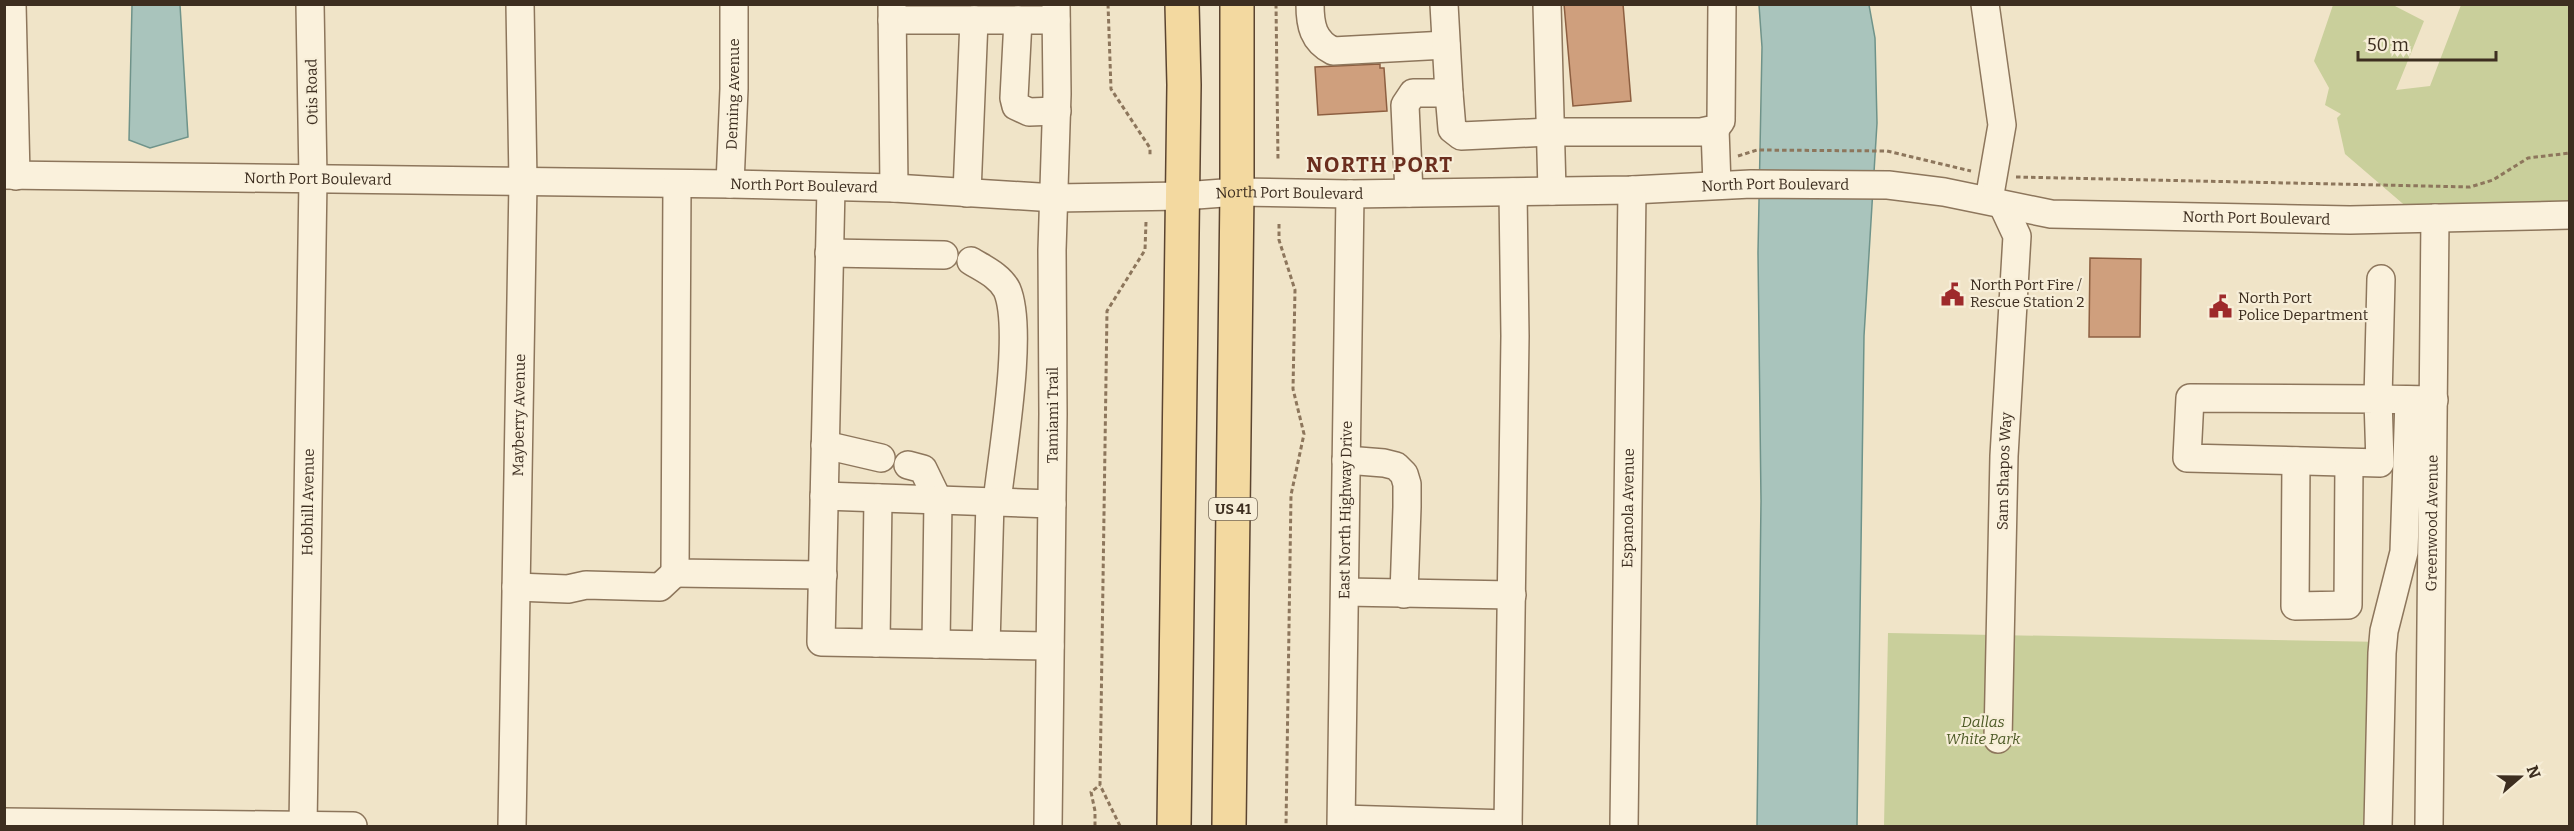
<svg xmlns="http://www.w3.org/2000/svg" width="2574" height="831" font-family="Bitter,serif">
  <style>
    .green { fill: #c9cf9b }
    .water { fill: #a9c4bc; stroke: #6f938a; stroke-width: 1.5 }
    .building { fill: #cf9f7d; stroke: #8d5f41; stroke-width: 1.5 }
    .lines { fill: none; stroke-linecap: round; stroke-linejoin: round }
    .minor-casing { stroke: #8d765c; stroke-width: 30 }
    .major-casing { stroke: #5b4430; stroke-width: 36 }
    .path { stroke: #8d765c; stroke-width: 3; stroke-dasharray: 4.5 3; stroke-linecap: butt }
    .minor { stroke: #faf1dc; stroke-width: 27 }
    .major { stroke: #f3d9a0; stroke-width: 33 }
    .labels { text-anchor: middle; stroke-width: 4.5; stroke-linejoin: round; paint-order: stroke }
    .shield { fill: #f7eed8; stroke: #756857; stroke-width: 1.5 }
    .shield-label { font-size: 14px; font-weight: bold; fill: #3d2e20 }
    .street-label { font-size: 15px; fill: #3d2e20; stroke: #f7eed8 }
    .poi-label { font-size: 15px; fill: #3d2e20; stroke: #f7eed8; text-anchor: start }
    .park-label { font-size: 15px; font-style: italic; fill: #4d5a26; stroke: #f7eed8 }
    .district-label { font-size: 21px; font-weight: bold; letter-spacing: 1.5px; fill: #6b2e1e; stroke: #f7eed8 }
  </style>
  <rect width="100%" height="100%" fill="#f0e4c8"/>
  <path class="green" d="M2333,5H2393L2424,21L2396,90L2430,86L2461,5H2569V205L2409,209L2345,154L2337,118L2341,114L2325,105L2329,88L2314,61Z
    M1888,633L2386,642V826H1884Z"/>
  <path class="water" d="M132,5H180L188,137L150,148L129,140Z
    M1759,5H1869L1875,38L1877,123L1864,336L1857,826H1757L1761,501L1758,253L1762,47Z"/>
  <path class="building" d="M1564,4H1623L1631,101L1573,106Z
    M1380,64V68H1384L1387,111L1318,115L1315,67Z
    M2090,258L2141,259L2140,337H2089Z"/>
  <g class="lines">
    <defs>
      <g id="minor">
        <path d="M12,4L16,176"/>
        <path d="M892,4L894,188"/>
        <path d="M1310,4C1310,25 1313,41 1333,51L1446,45"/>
        <path d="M1547,4L1552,191"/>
        <path d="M1985,4L2002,125L1989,200"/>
        <path d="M892,20H1056"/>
        <path d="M1018,20L1014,98L1016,106L1029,112L1057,111"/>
        <path d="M1449,93L1452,129L1461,136L1550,132H1701L1715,129L1721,121L1722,4"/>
        <path d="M1715,129L1717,185"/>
        <path id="s1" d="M4,175L730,184L894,188L1055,198L1183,196L1237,192L1350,194L1632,190L1751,184L1888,185L1944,192L2051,214L2350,220L2570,215"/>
        <path d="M677,184L675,573L823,575"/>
        <path id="s2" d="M730,184L734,89V4"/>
        <path d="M831,187L821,642L1050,646"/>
        <path d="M967,193L974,20"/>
        <path d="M1409,193L1405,105L1413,93H1449L1444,4"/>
        <path d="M829,253L944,255"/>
        <path d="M971,261C984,269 1000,276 1007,290C1024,330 1002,454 997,502"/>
        <path d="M2381,279L2378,399L2380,463L2187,458L2190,398L2378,399L2434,400"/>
        <path d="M825,445L881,458"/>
        <path d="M1346,460L1384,463L1396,466L1404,474L1407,484V507L1404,594"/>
        <path d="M2296,461L2295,606L2348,605L2349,463"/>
        <path d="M908,465L923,469L938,500L936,644"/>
        <path d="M824,496L1052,504"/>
        <path d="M516,587L568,589L586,585L660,587L675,573"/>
        <path d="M1345,592L1512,595"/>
        <path d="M876,643L878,498"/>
        <path d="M986,645L990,502"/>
        <path id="s3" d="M1998,739L2004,456L2017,236L2003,206"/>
        <path d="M1342,819L1508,824"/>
        <path d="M4,822L353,826"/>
        <path id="s4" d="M303,826L313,179L310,4"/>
        <path id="s5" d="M512,826L523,182L520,4"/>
        <path id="s6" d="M1048,826L1053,414L1052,250L1057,94L1056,4"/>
        <path id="s7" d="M1341,826L1350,194"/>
        <path d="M1508,826L1515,336L1513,192"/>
        <path id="s8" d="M1624,826L1632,190"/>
        <path d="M2378,826L2382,653L2384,631L2404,552L2409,400"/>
        <path id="s9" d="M2429,826L2435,218"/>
      </g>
      <path id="major" d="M1174,826L1184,85L1182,4
        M1229,826L1237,192V4"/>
    </defs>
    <use href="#minor" class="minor-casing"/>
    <use href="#major" class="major-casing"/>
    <path class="path" d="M1108,4L1111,89L1150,148V157
      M1276,4L1278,160
      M1738,156L1757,150L1887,151L1971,171
      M2016,177L2470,187L2493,180L2528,158L2570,153
      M1279,224V240L1295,290L1293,389L1304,434L1291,495L1286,826
      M1095,826V811L1091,792L1100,785
      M1120,826L1100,785L1107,311L1145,250L1146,222"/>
    <use href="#minor" class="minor"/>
    <use href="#major" class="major"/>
  </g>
  <defs>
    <symbol id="civic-bare" viewBox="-9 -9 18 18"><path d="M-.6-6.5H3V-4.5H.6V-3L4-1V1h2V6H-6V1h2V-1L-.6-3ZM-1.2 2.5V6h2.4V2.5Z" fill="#9e2a2b" stroke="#f7eed8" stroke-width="2.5" paint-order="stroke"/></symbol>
  </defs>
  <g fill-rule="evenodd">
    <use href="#civic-bare" x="1936" y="278" width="33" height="33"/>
    <use href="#civic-bare" x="2204" y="290" width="33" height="33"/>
  </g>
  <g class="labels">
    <rect class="shield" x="1209" y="498" width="48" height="22" rx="4.5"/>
    <g class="shield-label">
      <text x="1233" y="514">US 41</text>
    </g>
    <g class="street-label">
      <text transform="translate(312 92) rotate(-91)" y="5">Otis Road</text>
      <text dy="5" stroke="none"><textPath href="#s2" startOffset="90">Deming Avenue</textPath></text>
      <text dy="5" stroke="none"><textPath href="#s1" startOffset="314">North Port Boulevard</textPath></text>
      <text dy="5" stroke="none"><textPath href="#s1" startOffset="800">North Port Boulevard</textPath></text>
      <text dy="5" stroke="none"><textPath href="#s1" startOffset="1772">North Port Boulevard</textPath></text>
      <text dy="5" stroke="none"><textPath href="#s1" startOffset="1286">North Port Boulevard</textPath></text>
      <text dy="5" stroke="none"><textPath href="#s1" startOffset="2256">North Port Boulevard</textPath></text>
      <text dy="5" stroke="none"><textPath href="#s5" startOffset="411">Mayberry Avenue</textPath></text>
      <text dy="5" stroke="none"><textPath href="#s6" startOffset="411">Tamiami Trail</textPath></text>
      <text dy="5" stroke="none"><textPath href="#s3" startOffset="268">Sam Shapos Way</textPath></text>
      <text dy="5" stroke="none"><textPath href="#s4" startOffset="324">Hobhill Avenue</textPath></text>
      <text dy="5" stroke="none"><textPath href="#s8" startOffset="318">Espanola Avenue</textPath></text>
      <text dy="5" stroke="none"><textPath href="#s7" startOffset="316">East North Highway Drive</textPath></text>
      <text dy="5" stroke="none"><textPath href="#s9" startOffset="303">Greenwood Avenue</textPath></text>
    </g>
    <g class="poi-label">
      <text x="1970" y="290">North Port Fire /<tspan x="1970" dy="17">Rescue Station 2</tspan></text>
      <text x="2238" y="303">North Port<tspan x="2238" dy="17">Police Department</tspan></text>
    </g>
    <g class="park-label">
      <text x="1983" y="727">Dallas<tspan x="1983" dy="17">White Park</tspan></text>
    </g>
    <g class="district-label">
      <text x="1380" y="172">NORTH PORT</text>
    </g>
  </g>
  <rect width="2574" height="831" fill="none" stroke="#3d2e20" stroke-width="12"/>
  <g transform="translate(2520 777) rotate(70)" stroke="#f7eed8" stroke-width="4.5" paint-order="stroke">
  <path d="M0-4.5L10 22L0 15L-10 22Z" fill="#3d2e20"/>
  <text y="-9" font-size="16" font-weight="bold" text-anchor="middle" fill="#3d2e20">N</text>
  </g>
  <path d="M2358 51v9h138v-9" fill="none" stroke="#3d2e20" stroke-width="3"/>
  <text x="2367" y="51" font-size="18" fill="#3d2e20" stroke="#f7eed8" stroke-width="4.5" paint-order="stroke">50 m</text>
</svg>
